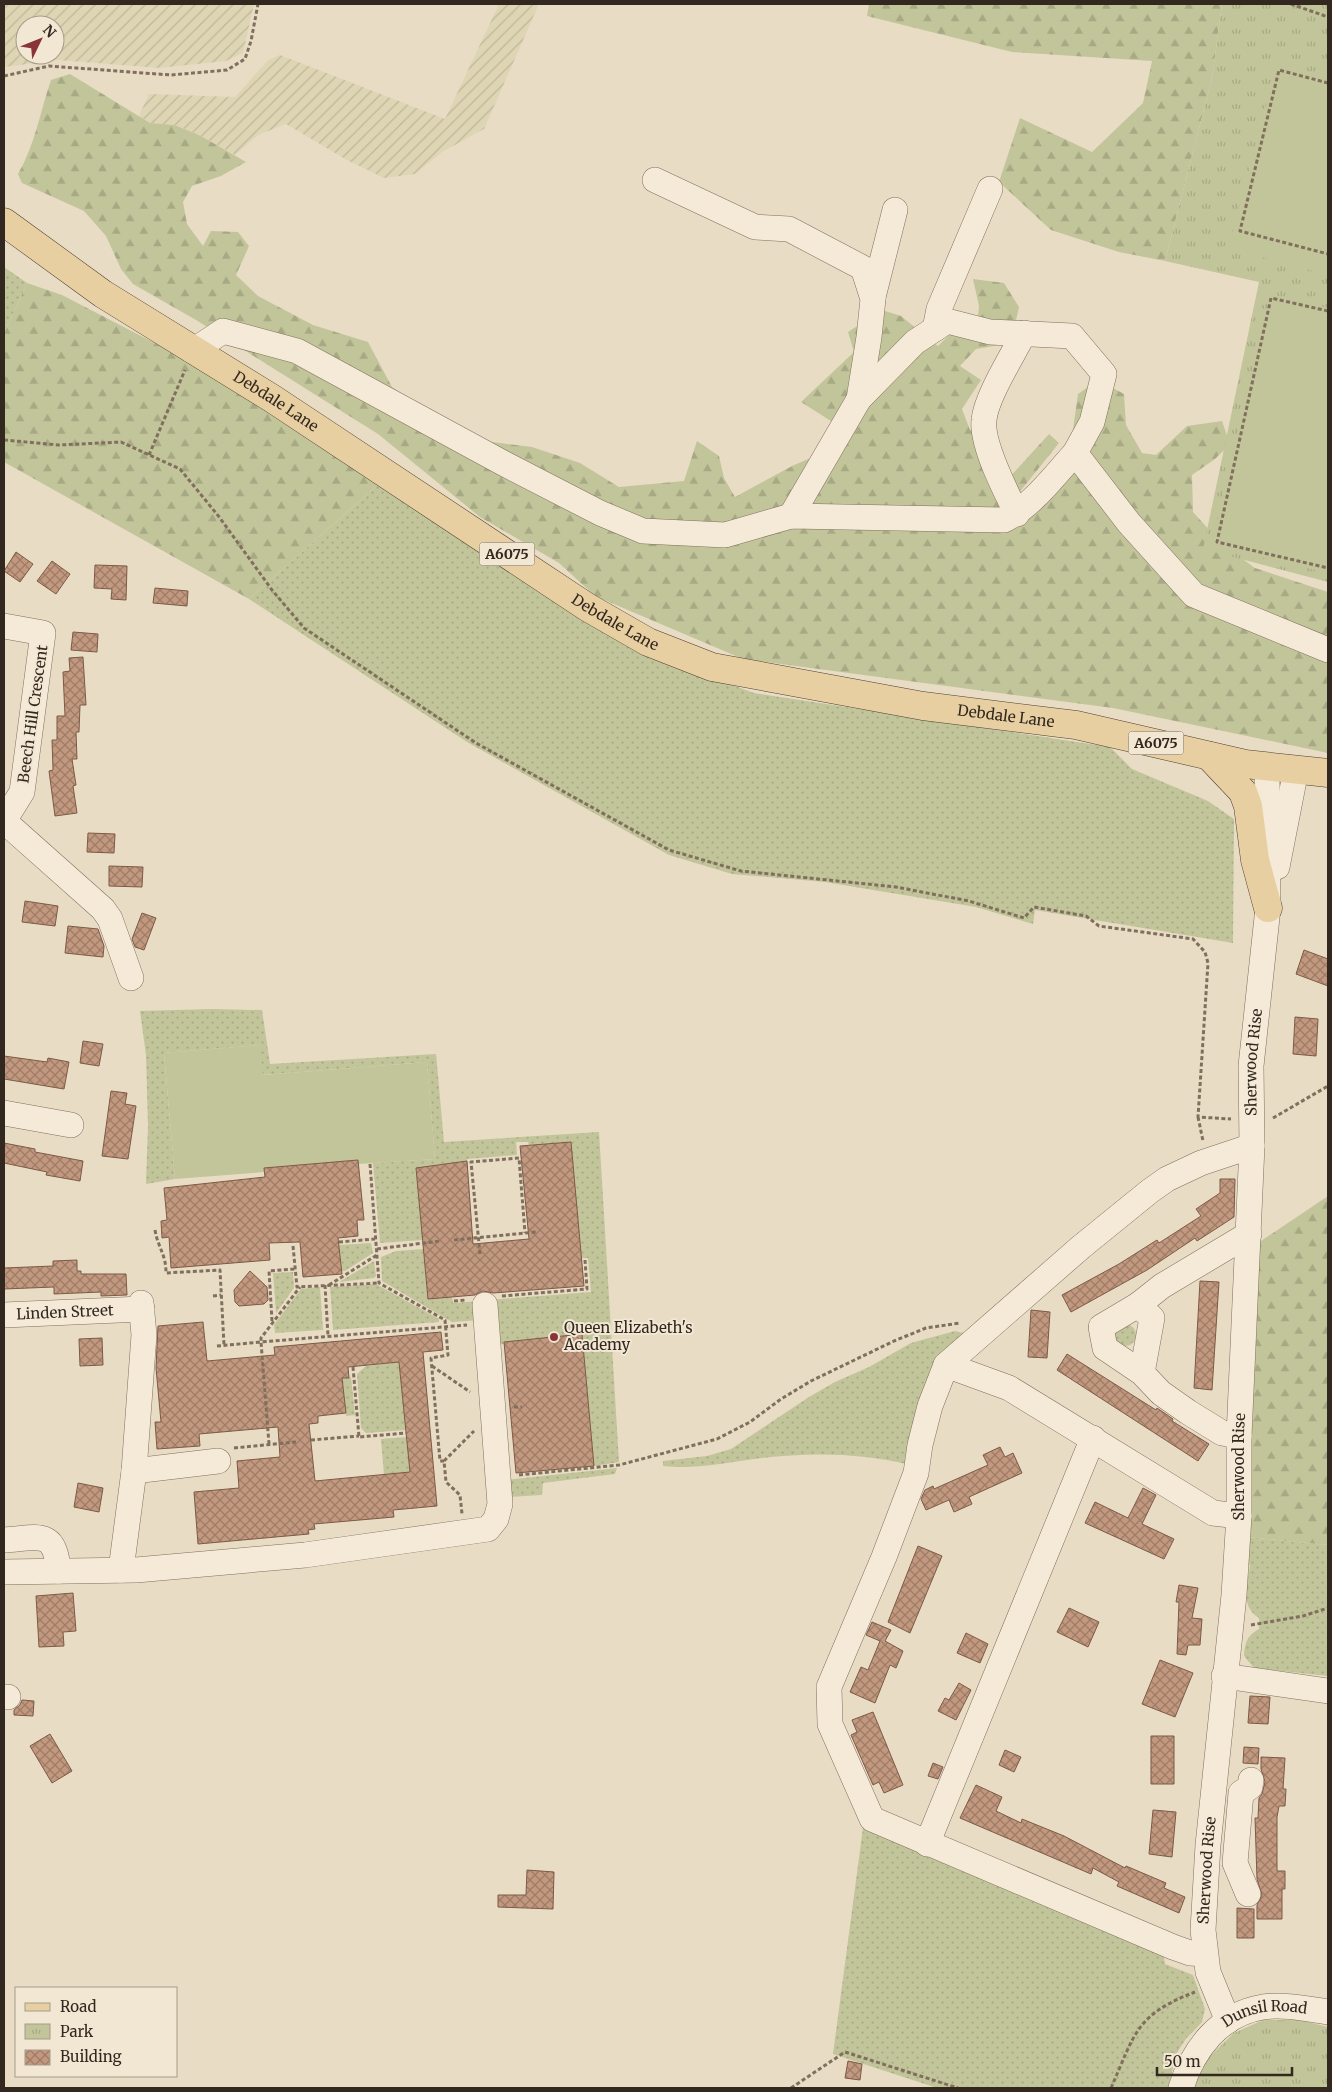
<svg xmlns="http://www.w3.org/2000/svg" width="1332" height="2092" font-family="Merriweather,serif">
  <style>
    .farmland { fill: url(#farmland-furrows); fill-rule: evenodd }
    .grass { fill: url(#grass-dots) }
    .forest { fill: url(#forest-firs) }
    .park { fill: url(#park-tufts) }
    .pitch { fill: #c2c59a }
    .building { fill: url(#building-cross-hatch); stroke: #7d5a46; fill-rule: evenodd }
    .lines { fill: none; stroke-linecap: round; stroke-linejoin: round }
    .minor-casing { stroke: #816f5d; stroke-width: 26 }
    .major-casing { stroke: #4f3e31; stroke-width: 29 }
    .path { stroke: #816f5d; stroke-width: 3; stroke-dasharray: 4 2.5; stroke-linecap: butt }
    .minor { stroke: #f4ead7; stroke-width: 25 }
    .major { stroke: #e7cfa1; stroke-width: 28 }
    .poi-dot { fill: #893438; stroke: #f1e7d3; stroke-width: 2 }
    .labels { text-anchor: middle; stroke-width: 4; stroke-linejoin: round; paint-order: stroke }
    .shield { fill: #f1e7d3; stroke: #6c6155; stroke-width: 1 }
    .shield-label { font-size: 14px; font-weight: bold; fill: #33281f }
    .street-label { font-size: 15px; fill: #33281f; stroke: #f1e7d3 }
    .poi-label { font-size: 15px; fill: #33281f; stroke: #f1e7d3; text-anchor: start }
  </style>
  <defs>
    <pattern id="farmland-furrows" width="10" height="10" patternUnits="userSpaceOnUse" patternTransform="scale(1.25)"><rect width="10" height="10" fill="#ddd5b3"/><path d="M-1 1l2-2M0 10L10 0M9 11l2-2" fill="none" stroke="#beb79a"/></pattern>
    <pattern id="grass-dots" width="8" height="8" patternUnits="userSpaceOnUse" patternTransform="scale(1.25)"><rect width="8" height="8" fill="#c2c59a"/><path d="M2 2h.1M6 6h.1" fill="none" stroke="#a7a984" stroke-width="1.8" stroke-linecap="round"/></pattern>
    <pattern id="forest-firs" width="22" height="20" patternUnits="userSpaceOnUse" patternTransform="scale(1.25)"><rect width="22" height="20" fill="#c2c59a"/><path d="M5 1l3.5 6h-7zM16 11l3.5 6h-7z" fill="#a7a984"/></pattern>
    <pattern id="park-tufts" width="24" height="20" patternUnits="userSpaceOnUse" patternTransform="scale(1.25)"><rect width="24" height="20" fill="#c2c59a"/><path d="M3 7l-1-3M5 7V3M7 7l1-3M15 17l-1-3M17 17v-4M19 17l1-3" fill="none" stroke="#a7a984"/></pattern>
    <pattern id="building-cross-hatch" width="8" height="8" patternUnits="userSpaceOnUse" patternTransform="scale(1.25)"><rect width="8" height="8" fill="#c2987f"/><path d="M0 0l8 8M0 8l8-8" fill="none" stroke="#9e7c67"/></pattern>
  </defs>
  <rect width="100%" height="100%" fill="#e8dcc5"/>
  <path class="farmland" d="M4,4H254L243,53L226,61L159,68L58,60L4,67ZM25,25H55V55H25Z
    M499,4H539L484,129L442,152L415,174L384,178L347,160L286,124L258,135L235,155L201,136L176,125L150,123L139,116L149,94L235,97L268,60L280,55L445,119Z"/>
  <path class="grass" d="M4,267L27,283L4,334Z
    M380,483L662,659L754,693L1110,747L1132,769L1208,801L1234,819L1233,943L1035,910L1033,924L976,907L825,882L732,874L669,855L467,742L249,599Z
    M211,1009L262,1010L270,1064L436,1054L444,1142L599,1132L619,1462L594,1466L582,1334L504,1342V1344L493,1346L489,1300L591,1292L588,1258H581L571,1142L529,1145L528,1142H516L517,1155L467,1159V1161L416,1168L423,1240L380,1243L373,1163L435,1159L427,1062L262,1075L259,1045L164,1053L175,1179L146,1184L148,1125L146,1055L140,1011Z
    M371,1243L373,1253L345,1271H341L339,1245Z
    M423,1249L428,1299L452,1297L453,1303L480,1301L481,1320L452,1322L382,1281L381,1257L396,1251Z
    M374,1261L376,1276L374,1278L339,1282Z
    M293,1272L294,1288L276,1313L273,1273Z
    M376,1284L439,1319V1322L333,1330L330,1287Z
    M320,1287L323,1330L275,1333L274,1325L301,1289Z
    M1114 1335a11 11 0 1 1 22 0a11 11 0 1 1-22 0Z
    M955,1331L971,1335L911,1465C862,1453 812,1452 762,1458C729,1462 696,1470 663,1466V1461L707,1456L731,1449L809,1397L835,1382L869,1367L911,1343Z
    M399,1362L406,1430L366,1433L361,1428L357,1374L366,1366Z
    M351,1377L355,1415L346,1416L342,1378Z
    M407,1437L410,1472L384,1475L381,1439Z
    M617,1468L615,1474L543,1483L542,1495L507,1497L506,1480Z
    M1247,1537L1328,1545V1676L1254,1668L1244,1656C1245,1642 1247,1636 1259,1629V1618C1239,1605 1248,1585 1250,1565L1244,1564Z
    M864,1820L1163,1952L1165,1964L1193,1975L1205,2009L1202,2022L1185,2040L1175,2056L1169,2088H937L833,2054Z"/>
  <path class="forest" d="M869,4H1222L1212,78L1165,261L1119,252L1051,230L999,182L1020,118L1092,152L1143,103L1152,61L1012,52L867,16Z
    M70,74L150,123L175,125L201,136L246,162L221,176L192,186L183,202L187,224L203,246L211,231L238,232L249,246L236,275L258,296L313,325L368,342L392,387L431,414L476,440L532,447L580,463L619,487L684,481L697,441L719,456L724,478L735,497L794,465L825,452L845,430L801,402L854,352L848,332L882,310L901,316L938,346L949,335L977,325L979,306L973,279L1004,283L1019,307L1011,343L976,349L960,366L981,380L962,409L970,430L986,441L998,490L1049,434L1059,443L1010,504L1089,448L1073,429L1078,394L1098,380L1124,394L1126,425L1142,453L1156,455L1187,426L1222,421L1230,444L1215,459L1192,475L1193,512L1221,543L1255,568L1328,592V753L1113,708L743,659L595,596L559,563L480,517L378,434L196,320L133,284L121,269L106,236L84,211L22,183L18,174C35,145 40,112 51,80Z
    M27,283L62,295L197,365L380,483L249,599L4,462V334Z
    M1328,1196V1545L1247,1537L1255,1245Z"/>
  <path class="park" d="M1222,4H1328V582L1203,549L1259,282L1165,261L1212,78Z
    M1263,2020H1300L1328,2027V2088H1192L1207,2059L1234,2033Z"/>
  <path class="pitch" d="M1277,65L1328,79V275L1228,248Z
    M1270,294L1328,308V573L1211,546Z
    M260,1045L263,1075L427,1062L435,1159L359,1164L358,1160L265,1168V1172L175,1179L164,1053Z"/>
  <path class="building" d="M16,552L33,564L20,582L4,571Z
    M52,561L70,574L56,594L37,581Z
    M95,565L127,566L126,600L111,599L112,589L94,588Z
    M155,588L188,591L187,606L153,603Z
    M73,632L98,634L97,652L71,650Z
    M83,657L86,705H80L79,732H76L77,759H72L76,785L73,786L77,813L55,816L49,771L53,770L52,740H57V716H65L63,672L70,671L69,658Z
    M88,833L115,834L114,853L87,852Z
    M109,866L143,867L142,887L109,886Z
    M25,901L58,906L55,926L22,922Z
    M142,913L156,918L144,950L135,947L132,939Z
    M68,926L98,929L104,946L103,957L65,953Z
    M1304,950L1328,959V986L1296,974Z
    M1295,1017L1318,1019L1316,1056L1293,1054Z
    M83,1041L103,1044L99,1066L80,1063Z
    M4,1056L47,1062L48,1058L69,1062L64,1089L4,1079Z
    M111,1091L127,1093L125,1104L136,1106L128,1159L102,1156Z
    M571,1142L584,1286L493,1293L483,1291L475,1295L428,1299L416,1168L467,1161L473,1244L529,1239L520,1146Z
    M4,1143L35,1149V1152L83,1161L80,1181L46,1175L47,1172L4,1163Z
    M358,1160L364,1220H357L358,1236L338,1238L342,1274L303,1277L300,1242L269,1243L270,1260L171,1268L169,1237L162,1238L161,1221L167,1220L164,1188L265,1177L264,1168Z
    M1220,1179H1235L1234,1217L1197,1241L1195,1238L1147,1270L1071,1312L1062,1295L1119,1264L1157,1240L1159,1243L1201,1216L1196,1209L1220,1193Z
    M77,1260V1271H81V1274H126L127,1295L101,1296V1292L54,1294V1287L4,1289V1268L53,1266V1261Z
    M250,1271L267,1287L268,1300L264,1304L239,1306L235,1302L234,1290Z
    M1200,1281L1219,1282L1212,1390L1194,1388Z
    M1031,1310L1050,1312L1047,1358L1028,1357Z
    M203,1322L207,1361L275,1355L274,1347L441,1332L443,1350L423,1352L437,1506L393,1510L394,1517L314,1524L315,1529L308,1530L309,1534L198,1544L194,1492L239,1488L237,1461L280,1457L278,1427L199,1434L200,1446L157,1449L155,1422H161L156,1368L158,1326ZM399,1362L410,1472L315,1481L309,1424L318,1423V1416L346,1413L342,1378H349L348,1367Z
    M582,1334L594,1466L516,1473L504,1342Z
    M102,1338L103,1365L80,1366L79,1339Z
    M1067,1354L1156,1410L1157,1408L1173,1419L1172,1421L1209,1444L1198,1461L1057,1370Z
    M1000,1447L1005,1457L1013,1453L1022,1473L969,1497L972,1504L954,1512L949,1500L926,1510L921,1499L925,1490L933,1486L934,1489L988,1465L983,1455Z
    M78,1483L103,1488L99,1512L74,1507Z
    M1143,1488L1156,1495L1142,1524L1174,1539L1164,1559L1085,1523L1095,1502L1128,1518Z
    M918,1546L942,1556L910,1633L888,1622Z
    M1179,1585L1198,1588L1192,1618L1202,1619L1200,1645H1188L1186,1655L1177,1654L1179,1602H1176Z
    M73,1593L76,1631L63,1632L64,1646L39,1647L36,1596Z
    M1069,1608L1099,1622L1088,1647L1057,1632Z
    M872,1622L891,1630L885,1641L903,1651L896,1668L890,1665L875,1703L850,1692L861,1667L868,1670L880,1641L866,1635Z
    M966,1633L988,1644L980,1663L957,1653Z
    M1160,1660L1193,1673L1175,1717L1142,1704Z
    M959,1683L971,1690L956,1720L938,1711L945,1698L949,1700Z
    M1250,1696L1270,1697L1268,1724L1248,1723Z
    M22,1700L34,1701L33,1716L14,1715V1710L20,1705Z
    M873,1712L903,1785L884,1793L879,1782L873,1785L851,1735L857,1732L852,1720Z
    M50,1734L72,1771L52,1783L30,1746Z
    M1151,1736H1174V1784H1151Z
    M1244,1747L1259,1748L1258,1764L1243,1763Z
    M1005,1750L1021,1757L1014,1772L999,1765Z
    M1261,1757L1285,1758L1283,1789H1286L1285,1806H1279L1277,1817V1871H1285V1889H1282V1919H1257V1905L1262,1895L1257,1879L1255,1818H1258L1259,1798L1262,1794L1265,1782L1261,1769Z
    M933,1763L943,1767L938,1779L928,1776Z
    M976,1785L1002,1797L996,1811L1021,1823L1022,1819L1064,1836L1125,1868L1126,1866L1166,1883L1164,1888L1185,1897L1179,1913L1117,1886L1119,1882L1093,1868L1091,1874L960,1818Z
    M1153,1810L1176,1812L1172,1857L1149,1854Z
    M527,1870L554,1872L553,1909L498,1907V1895H526Z
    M1237,1908L1254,1909V1938H1237Z
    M848,2061L862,2064L860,2080L845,2078Z"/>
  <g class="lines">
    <defs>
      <g id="minor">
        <path d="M655,180L755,227L789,229L863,268L873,299L869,337L859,399L791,516"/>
        <path d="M873,297L895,210"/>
        <path d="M935,329L939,309L990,189"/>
        <path d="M193,351L223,331L297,351L503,463L600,513L643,531L725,535L791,516L1004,520C1032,506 1054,476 1075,453L1129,523L1194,595L1328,650"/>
        <path d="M859,399L915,342L947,321L990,332L1072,336L1104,374L1092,422L1075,453"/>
        <path d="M1017,514C1006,492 981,444 984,420C986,397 1013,355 1024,333"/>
        <path d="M4,626L43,633L22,792L4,821"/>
        <path d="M4,821L103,909L110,919L131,978"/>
        <path d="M1277,867L1296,770"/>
        <path d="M4,1113L71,1125"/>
        <path d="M1138,1305L1162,1286L1249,1234"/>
        <path id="s1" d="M4,1315L142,1309"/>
        <path d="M946,1365L1081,1247L1150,1191L1167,1179L1201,1163L1252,1146"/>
        <path d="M1142,1373L1152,1318L1138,1305L1101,1327L1105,1348L1142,1373L1161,1393L1188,1412L1222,1433L1239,1436"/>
        <path d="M134,1471L218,1461"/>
        <path d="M4,1540C37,1538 56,1528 58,1571"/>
        <path d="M121,1570L134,1471L144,1335L141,1303"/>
        <path d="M4,1572L136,1570L305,1555L488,1529L496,1519L500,1504L485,1305"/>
        <path d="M1224,1676L1328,1691"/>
        <path d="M4,1697H8"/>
        <path d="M927,1844L1093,1438"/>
        <path d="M1248,1894L1235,1863L1241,1793L1250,1787L1251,1780"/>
        <path d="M1205,1954L1190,1953L1173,1947L872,1819L830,1724L829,1687L884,1557L916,1473L920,1445L930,1406L946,1365L1009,1388L1213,1513L1239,1516"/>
        <path id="s2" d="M1228,2021L1208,1972L1203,1930L1208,1845L1234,1595L1239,1516V1436L1252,1146L1251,1066L1268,908L1267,767"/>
        <path id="s3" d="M1181,2088C1193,2049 1220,2014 1263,2007C1285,2004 1307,2009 1328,2012"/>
      </g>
      <g id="major">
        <path id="s4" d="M4,222L103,294L273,399L587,607L648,642L712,667L923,706L1076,725L1245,764L1328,773"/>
        <path d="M1209,756L1243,792L1248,806L1255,860L1268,908"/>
      </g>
    </defs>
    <use href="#minor" class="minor-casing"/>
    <use href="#major" class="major-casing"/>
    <path class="path" d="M1291,4L1328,17
      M4,76L49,66L171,75L227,70L245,59L251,41L258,4
      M1328,83L1279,70L1240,231L1328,254
      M1328,311L1271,298L1217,542L1328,568
      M4,440L59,445L121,442L180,469L220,518L272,590L304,628L476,743L669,850L741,871L896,887L969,901L1024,918L1034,907L1086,916L1099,926L1193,939L1205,952L1208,963L1198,1117L1231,1119
      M149,455L185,370
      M1198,1117L1203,1141
      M1273,1118L1328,1086
      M370,1164L379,1283L445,1320L448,1355L431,1358L440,1461H444L446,1482L460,1495L462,1514
      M155,1230C158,1248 166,1254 166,1273L220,1270L224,1345
      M454,1240L536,1232
      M339,1242L375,1239
      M293,1246L297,1287L379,1283
      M377,1249L440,1241
      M480,1254L471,1162L519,1158L525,1233
      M325,1285L328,1336
      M329,1285L377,1255
      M213,1296L221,1295
      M502,1296L587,1289L585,1260
      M454,1301L466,1300
      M272,1321L269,1271L295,1269
      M217,1346L261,1342V1338L300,1287
      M432,1366L470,1392
      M353,1367L359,1437L406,1433
      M514,1407H522
      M311,1440L359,1436
      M269,1444L261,1342L467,1325
      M234,1448L296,1442
      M444,1461L474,1431
      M519,1475L619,1465L717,1439L750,1422L781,1399L811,1381L894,1341L926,1328L960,1323
      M1251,1625L1303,1616L1328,1608
      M791,2088L845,2052L958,2088
      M1111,2088C1135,2034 1135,2015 1195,1992"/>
    <use href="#minor" class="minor"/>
    <use href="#major" class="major"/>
  </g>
  <circle class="poi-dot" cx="554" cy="1337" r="5"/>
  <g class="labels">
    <g class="shield">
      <rect x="479.5" y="542.5" width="55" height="23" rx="4"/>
      <rect x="1128.5" y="731.5" width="55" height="23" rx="4"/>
    </g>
    <g class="shield-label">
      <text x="507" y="559">A6075</text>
      <text x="1156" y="748">A6075</text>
    </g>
    <g class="street-label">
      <text dy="5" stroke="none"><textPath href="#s4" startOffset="326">Debdale Lane</textPath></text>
      <text dy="5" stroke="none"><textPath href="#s4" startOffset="731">Debdale Lane</textPath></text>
      <text transform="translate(33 714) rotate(-82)" y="5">Beech Hill Crescent</text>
      <text dy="5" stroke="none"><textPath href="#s4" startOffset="1136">Debdale Lane</textPath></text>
      <text dy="5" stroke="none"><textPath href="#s2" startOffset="965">Sherwood Rise</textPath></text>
      <text dy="5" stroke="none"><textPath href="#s1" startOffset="61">Linden Street</textPath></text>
      <text dy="5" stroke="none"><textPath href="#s2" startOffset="560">Sherwood Rise</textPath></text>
      <text dy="5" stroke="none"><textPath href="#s2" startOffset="155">Sherwood Rise</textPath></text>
      <text dy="5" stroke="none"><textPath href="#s3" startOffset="122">Dunsil Road</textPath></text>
    </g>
    <g class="poi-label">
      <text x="564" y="1333">Queen Elizabeth's<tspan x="564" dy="17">Academy</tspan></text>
    </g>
  </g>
  <rect width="1332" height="2092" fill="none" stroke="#33281f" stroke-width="10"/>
  <rect x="15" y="1987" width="162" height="90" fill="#f1e7d3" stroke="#a59b8b"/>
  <rect x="25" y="2003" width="25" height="8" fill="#e7cfa1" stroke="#a59b8b"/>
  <text x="60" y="2012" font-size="15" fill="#33281f">Road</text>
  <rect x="25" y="2024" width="25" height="15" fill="url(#park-tufts)" stroke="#a59b8b"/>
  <text x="60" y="2037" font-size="15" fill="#33281f">Park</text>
  <rect x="25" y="2050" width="25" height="15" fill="url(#building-cross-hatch)" stroke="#a59b8b"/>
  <text x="60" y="2062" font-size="15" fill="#33281f">Building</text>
  <g transform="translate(40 40) rotate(47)"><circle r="24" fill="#f1e7d3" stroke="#a59b8b"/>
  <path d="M0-4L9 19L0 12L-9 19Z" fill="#893438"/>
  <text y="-8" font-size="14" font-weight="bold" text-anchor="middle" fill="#33281f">N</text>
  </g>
  <path d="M1157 2067v8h135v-8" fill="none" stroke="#33281f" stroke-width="2.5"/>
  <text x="1164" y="2067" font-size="15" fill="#33281f" stroke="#f1e7d3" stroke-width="4" paint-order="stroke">50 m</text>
</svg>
